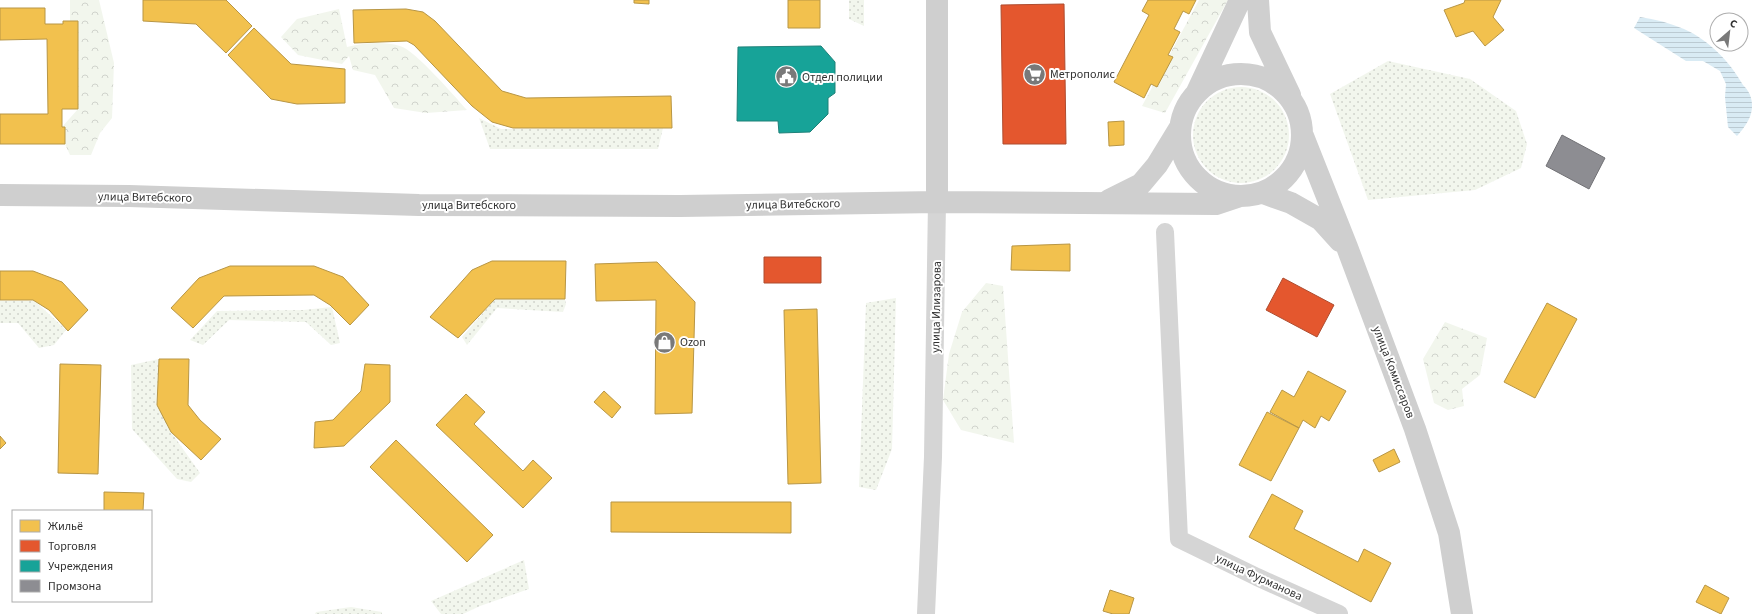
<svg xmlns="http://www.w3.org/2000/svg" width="1761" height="614" font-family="'Source Sans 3',sans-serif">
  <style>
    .grass { fill: url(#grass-dots) }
    .forest { fill: url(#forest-crowns) }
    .water { fill: url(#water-rules) }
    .homes { fill: #f2c14e; stroke: #b89645 }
    .shops { fill: #e4572e; stroke: #ae4c2f }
    .public { fill: #17a398; stroke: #1f8179 }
    .industry { fill: #8d8d92; stroke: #717175 }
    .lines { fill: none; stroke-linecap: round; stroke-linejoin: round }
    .street { stroke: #d5d5d5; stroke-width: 18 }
    .secondary { stroke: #cfcfcf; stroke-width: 22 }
    .labels { text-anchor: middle; stroke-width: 4; stroke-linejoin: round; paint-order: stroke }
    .poi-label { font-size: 12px; fill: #313131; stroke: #fff; text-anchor: start }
    .street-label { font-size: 12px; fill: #313131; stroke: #fff }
  </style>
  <defs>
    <pattern id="grass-dots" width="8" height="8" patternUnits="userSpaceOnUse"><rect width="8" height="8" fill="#f2f6ed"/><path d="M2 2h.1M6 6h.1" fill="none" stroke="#d0d3cc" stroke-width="1.8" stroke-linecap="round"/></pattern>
    <pattern id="forest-crowns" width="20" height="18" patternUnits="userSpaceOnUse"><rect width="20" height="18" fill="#f2f6ed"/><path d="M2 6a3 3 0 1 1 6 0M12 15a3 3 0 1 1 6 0" fill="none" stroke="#d0d3cc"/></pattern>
    <pattern id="water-rules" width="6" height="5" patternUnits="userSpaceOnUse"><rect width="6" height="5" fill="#d9ebf4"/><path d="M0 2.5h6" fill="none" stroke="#bbcad2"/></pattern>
  </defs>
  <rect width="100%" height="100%" fill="#fff"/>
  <path class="grass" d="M849,0H864V26L849,19Z
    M1388,61L1470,79L1516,111L1527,144L1521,168L1475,190L1368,200L1330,94Z
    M1193 135a48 48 0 1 1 96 0a48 48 0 1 1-96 0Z
    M479,118L501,129L663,128L658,149H490Z
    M896,298L892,449L876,490L859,487L866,303Z
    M495,299H565L566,304L563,312L497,308L467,345L462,337Z
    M0,301H35L66,330L54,345L39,348L18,323H0Z
    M332,307L340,343L331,345L306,322L229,320L203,345L190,340L217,311L303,310Z
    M159,359L157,405L171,432L200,473L191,482L177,479L132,429L131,365Z
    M524,560L529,589L480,606L463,614H441L431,601Z
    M351,607L382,612V614H315L316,612Z"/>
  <path class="forest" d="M70,0H99L114,63L112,118L100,133L91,155H70L65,144L62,127L78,109L70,21Z
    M1199,0H1228L1165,113L1142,106Z
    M339,9L347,47C365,43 382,41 400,46C415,50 455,97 467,110L426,113L394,108L375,75L353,70L349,56L342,64L298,55L281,37L297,19Z
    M986,283L1003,286L1014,443L961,430L943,400L949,354L962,312Z
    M1445,322L1487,338L1480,375L1462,389L1464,406L1448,410L1434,403L1423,359Z"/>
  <path class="water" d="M1640,17C1655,19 1670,23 1684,29C1709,40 1730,62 1743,85C1746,88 1750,93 1751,98C1755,113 1747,125 1737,136L1728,127L1725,97L1726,84L1720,71L1703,61H1686L1634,28Z"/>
  <path class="homes" d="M143,0H226L252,26L226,53L196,24L143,21Z
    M634,0H649V4L634,3Z
    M788,0H820V28H788Z
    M1148,0H1196L1189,14L1183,11L1174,29L1180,32L1168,55L1173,57L1157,87L1151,84L1144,98L1114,82L1149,15L1142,11Z
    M1465,0H1501L1493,17L1504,30L1485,46L1473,31L1456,37L1444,10L1464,3Z
    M0,8H45V24H63V21H78V109H62V127H65V144H0V114H48L47,39L0,40Z
    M406,9L423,12L435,21L502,91L526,98L671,96L672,128H513L492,122L472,106L414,45L407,41L354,43L353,10Z
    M254,28L291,64L345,69V103L297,104L271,99L228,55Z
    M1124,121V145L1109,146L1108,122Z
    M1070,244V271L1011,270L1012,246Z
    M492,261H566L565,299H495L458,338L430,317L472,270Z
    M657,262L695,302L692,413L655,414L656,300L596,301L595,264Z
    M230,266H314L343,277L369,305L350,325L330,305L314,295L224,296L193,328L171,308L199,278Z
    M0,271H33L62,282L88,310L68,331L49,310L33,300H0Z
    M1547,303L1577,319L1535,398L1504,382Z
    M817,309L821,483L788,484L784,310Z
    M159,359H189L188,405L200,420L221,439L201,460L171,432L157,405Z
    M60,364L101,365L98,474L58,473Z
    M365,364L390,365V402L344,446L314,448L315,422L333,420L361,391Z
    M1308,371L1346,391L1329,421L1321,416L1315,428L1303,420L1299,428L1270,412L1282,390L1294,397Z
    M604,391L621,407L612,418L594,402Z
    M466,394L485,412L474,424L523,471L533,460L552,478L523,508L436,425Z
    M1267,412L1299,428L1271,481L1239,465Z
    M0,436L6,443L0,449Z
    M396,440L493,535L467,562L370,467Z
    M1394,449L1400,462L1379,472L1373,460Z
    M104,492L144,493L143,511H104Z
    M1272,494L1303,511L1294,529L1358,562L1364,549L1391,563L1371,602L1249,537Z
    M611,502H791V533L611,532Z
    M1705,585L1729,598L1721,614L1696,602Z
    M1110,590L1134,598L1129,614H1113L1103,611Z"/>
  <path class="shops" d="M1064,4L1066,144H1003L1001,5Z
    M764,257H821V283H764Z
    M1283,278L1334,305L1317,337L1266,310Z"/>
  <path class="public" d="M821,46L835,62V93L828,98V114L810,132L779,133L778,121H737L738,47Z"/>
  <path class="industry" d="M1562,135L1605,158L1589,189L1546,166Z"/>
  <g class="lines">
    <path class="street" d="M1165,232L1179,539L1257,577L1339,614
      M926,614L933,457L937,202"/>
    <path class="secondary" d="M937,0V202
      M1258,0L1260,32L1290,95
      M1180 135a61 61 0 1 1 122 0a61 61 0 1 1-122 0Z
      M1197,92L1240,0
      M1303,136L1347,247L1415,429L1449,533L1462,614
      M1263,193L1291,203L1321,220L1340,241
      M0,195L129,196L419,205L680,206L937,202L1216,204L1237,197
      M1109,200L1141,184L1157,165L1179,129"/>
  </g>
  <defs>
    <symbol id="supermarket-disc" viewBox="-11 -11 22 22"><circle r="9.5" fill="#797979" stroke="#fff"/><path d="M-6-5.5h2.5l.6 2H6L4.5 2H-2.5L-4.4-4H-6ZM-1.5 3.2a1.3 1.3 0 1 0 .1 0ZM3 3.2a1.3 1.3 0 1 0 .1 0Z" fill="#fff"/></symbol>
    <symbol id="civic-disc" viewBox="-11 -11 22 22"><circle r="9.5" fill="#797979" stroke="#fff"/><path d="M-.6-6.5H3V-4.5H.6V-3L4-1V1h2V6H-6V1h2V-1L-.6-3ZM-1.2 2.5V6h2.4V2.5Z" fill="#fff"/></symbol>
    <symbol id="shop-disc" viewBox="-11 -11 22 22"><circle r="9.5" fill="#797979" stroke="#fff"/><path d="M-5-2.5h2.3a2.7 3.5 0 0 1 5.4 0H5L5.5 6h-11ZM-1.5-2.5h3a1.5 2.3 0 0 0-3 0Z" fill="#fff"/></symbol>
  </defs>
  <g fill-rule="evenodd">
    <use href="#supermarket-disc" x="1022" y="62" width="25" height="25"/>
    <use href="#civic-disc" x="774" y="64" width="25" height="25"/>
    <use href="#shop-disc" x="652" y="330" width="25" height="25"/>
  </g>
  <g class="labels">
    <g class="poi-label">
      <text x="1050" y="78">Метрополис</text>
      <text x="802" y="81">Отдел полиции</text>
      <text x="680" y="346">Ozon</text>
    </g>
    <g class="street-label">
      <text transform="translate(145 197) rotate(1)" y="4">улица Витебского</text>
      <text transform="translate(793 204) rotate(-1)" y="4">улица Витебского</text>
      <text x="469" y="209">улица Витебского</text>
      <text transform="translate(936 307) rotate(-89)" y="4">улица Илизарова</text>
      <text transform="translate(1394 372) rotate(69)" y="4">улица Комиссаров</text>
      <text transform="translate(1259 577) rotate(25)" y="4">улица Фурманова</text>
    </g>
  </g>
  <rect x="12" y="510" width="140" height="92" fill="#ffffff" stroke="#adadad"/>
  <rect x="20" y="520" width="20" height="12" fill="#f2c14e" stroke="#adadad"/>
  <text x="48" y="530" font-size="12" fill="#313131">Жильё</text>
  <rect x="20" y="540" width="20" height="12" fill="#e4572e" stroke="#adadad"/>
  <text x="48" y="550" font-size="12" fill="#313131">Торговля</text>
  <rect x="20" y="560" width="20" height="12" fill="#17a398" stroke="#adadad"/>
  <text x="48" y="570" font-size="12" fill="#313131">Учреждения</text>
  <rect x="20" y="580" width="20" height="12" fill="#8d8d92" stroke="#adadad"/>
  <text x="48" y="590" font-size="12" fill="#313131">Промзона</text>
  <g transform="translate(1729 32) rotate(28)"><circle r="19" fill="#ffffff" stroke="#adadad"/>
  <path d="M0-3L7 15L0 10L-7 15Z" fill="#797979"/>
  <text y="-6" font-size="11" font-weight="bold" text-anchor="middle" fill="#313131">С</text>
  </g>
</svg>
